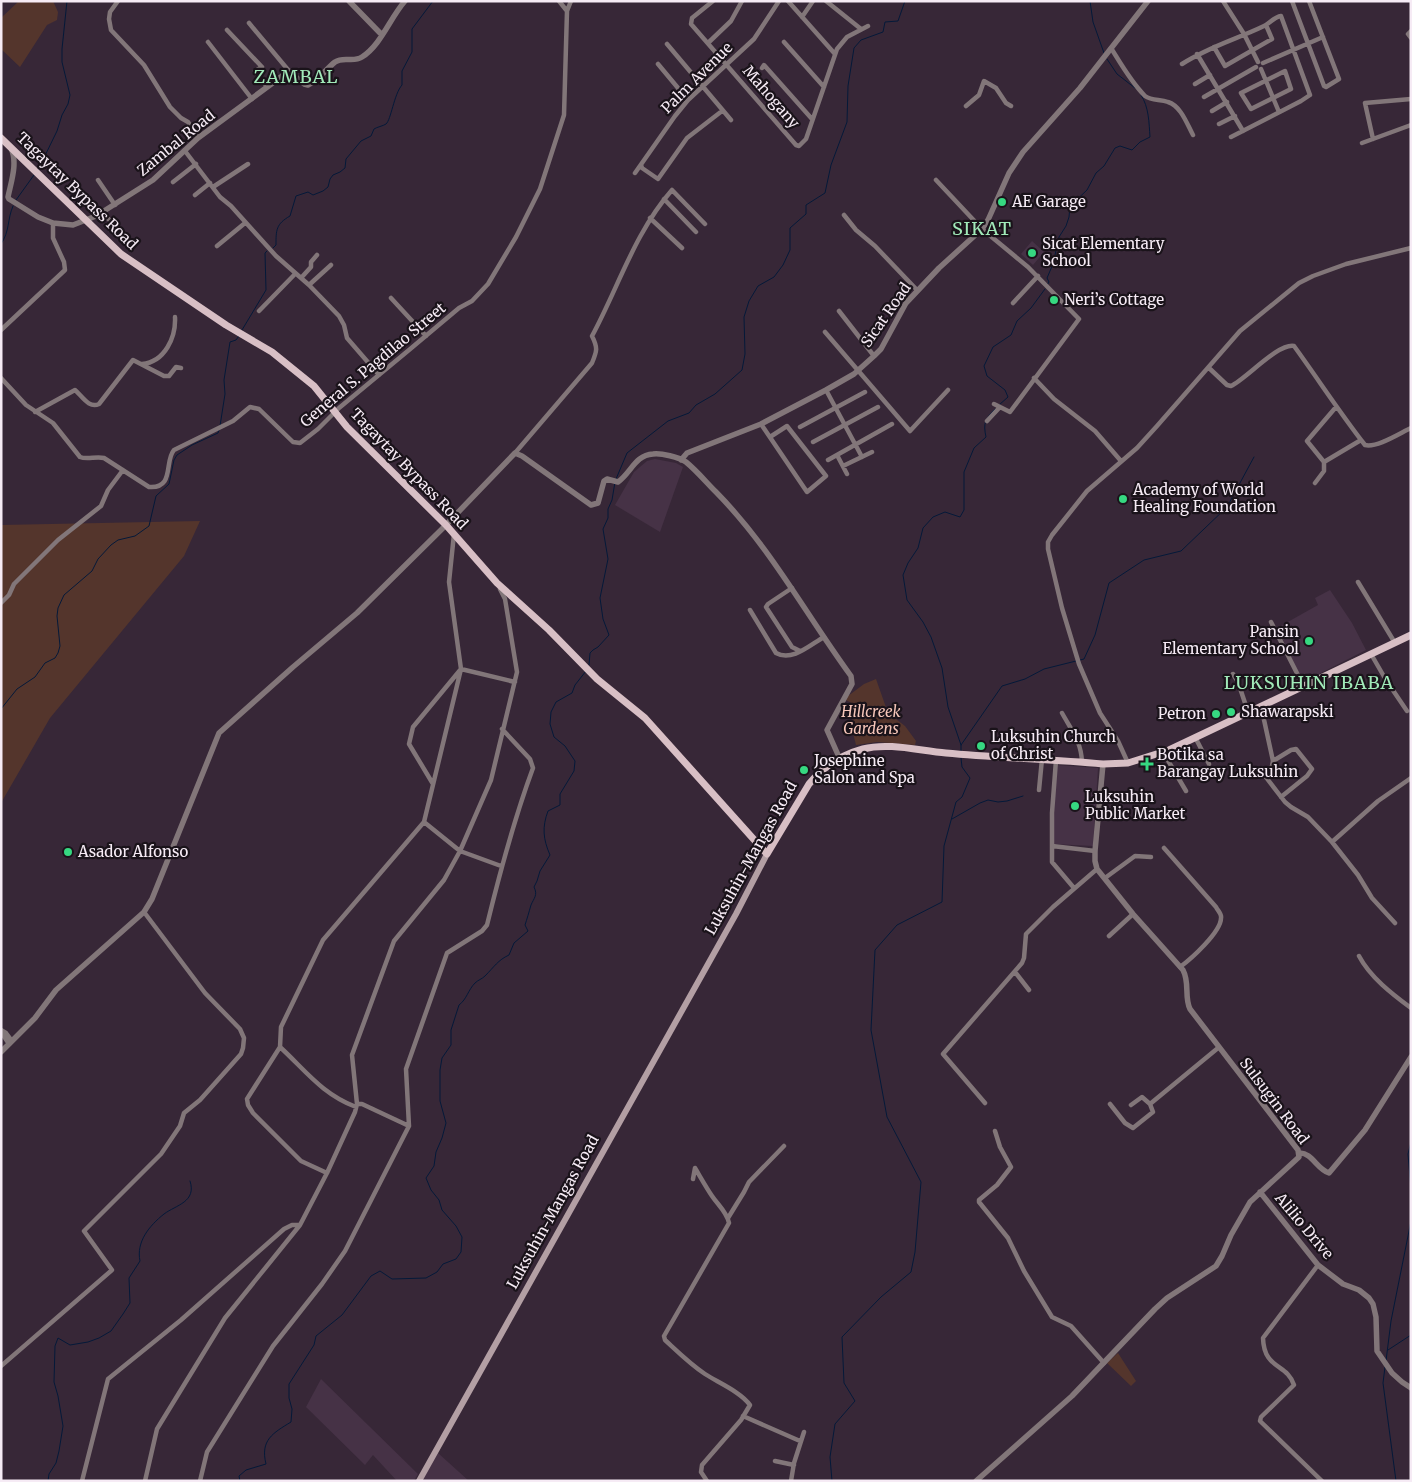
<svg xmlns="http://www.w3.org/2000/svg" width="1412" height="1482" font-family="Merriweather,serif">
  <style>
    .built { fill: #463246 }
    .green { fill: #54352c }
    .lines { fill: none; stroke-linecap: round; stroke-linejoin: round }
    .stream { stroke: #041939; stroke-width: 1 }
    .minor { stroke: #827679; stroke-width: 4.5 }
    .tertiary { stroke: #827679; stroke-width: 5.5 }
    .secondary { stroke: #b39fa4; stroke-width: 6 }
    .primary { stroke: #d8bfc5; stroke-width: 7 }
    .poi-dot { fill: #36d881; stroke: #1a131a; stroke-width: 2 }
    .labels { text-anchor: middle; stroke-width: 4.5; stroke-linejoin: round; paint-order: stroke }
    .street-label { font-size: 15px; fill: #f6ebf5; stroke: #1a131a }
    .poi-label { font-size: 15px; fill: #f6ebf5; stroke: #1a131a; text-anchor: start }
    .park-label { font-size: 15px; font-style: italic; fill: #f6c6b9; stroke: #1a131a }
    .quarter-label { font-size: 18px; letter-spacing: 1px; fill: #a1eab9; stroke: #1a131a }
  </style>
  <rect width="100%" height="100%" fill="#372737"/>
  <path class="built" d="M1032,241L1044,252L1033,265L1021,254Z
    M655,459L676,463L683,467L660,532L615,505L634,472L647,461Z
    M1330,590L1352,623L1366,650L1313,677L1310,673L1301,678L1277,628L1318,605L1315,598Z
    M1056,765L1098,768L1093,846L1053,844Z
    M321,1379L418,1474L414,1481H397L373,1455L365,1465L306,1407Z
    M438,1453L469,1481H422Z"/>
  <path class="green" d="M19,1H53L58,12L57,20L47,25L20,67L1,49V18Z
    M200,521L184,556L50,718L1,803V525Z
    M876,679L888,713L905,726L916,741L915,745L877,742L856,745L852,729L855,705L844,699L864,684Z
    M1118,1353L1136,1381L1131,1386L1107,1363Z"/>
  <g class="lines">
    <path class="stream" d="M1090,1L1093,22L1104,53
      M1107,59L1117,74L1135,88
      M38,170L57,131L62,115L68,104L70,95L62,62V49L67,1
      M16,200L34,175
      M1,244C10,231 7,220 13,206
      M273,248L276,245C276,230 276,224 290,216L296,196L308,192L313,195L323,191L328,187L330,179L333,175L340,172L345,168L346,159L361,141L371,136L374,129C377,127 383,126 386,124C391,120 394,94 402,85V71L412,52V29L433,1
      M1047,285L1049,282L1047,278L1053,264L1059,237L1066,226L1069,217L1070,206L1087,190L1096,173L1104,166L1115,148L1120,146L1132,150L1140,142L1150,137C1149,123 1149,107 1141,95
      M242,330L266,290L265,253L267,251
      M999,405L1008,397L1005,390L987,376L984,366L993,347L1011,335L1017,321L1031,308L1045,289
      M220,426L225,394L224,380L230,342L236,340L239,336
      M616,479L627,453L668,421L689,413L696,405L715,394L742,370L745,354L744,317L749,301L758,286L774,277L783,265L790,250V228L806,214V205L825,193L831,165L847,122L848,86L854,48L861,40L883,32L885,22L898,21L905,1
      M589,665L590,653L593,650L598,647L609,635L603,619L600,598L608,559L603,529L608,518V509L612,500L615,482
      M1,709L17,689L35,677L45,663L55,658L58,653L60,646L57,616L58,608L64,595L92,571L98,559L111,545L118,540L135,536L149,526L156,496L169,484L174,460L177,455L192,445L218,433L219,430
      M961,745L948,707L942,668L931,637L923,622L907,600L903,575L908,563L918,548L923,528L933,517L945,512L960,517L964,510V472L974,448L986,437C983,423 985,419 995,409
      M961,752V745L1002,686L1025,679L1044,669L1084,659L1095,635L1109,583L1144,560L1181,551L1227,507L1254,457
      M952,819L980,803L988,800L998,802L1007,801L1023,796
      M1411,1142L1408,1154L1411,1189
      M1388,1350L1411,1335
      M1386,1361L1391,1321L1411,1221
      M1385,1367L1383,1383L1396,1481
      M48,1481L49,1474L56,1463L59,1451L63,1426L58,1396L54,1382L55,1346L58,1338L70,1345L88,1342L99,1338L111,1331L123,1314L130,1303L129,1278L140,1261C136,1242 149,1226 164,1214C176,1205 197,1202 190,1181
      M240,1481L239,1476L246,1470L266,1464C260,1440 273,1433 291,1422L292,1409L289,1398V1384L314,1345L316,1336L342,1315L371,1276L380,1271L392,1279L426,1278L437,1272L443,1264L456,1259L461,1252L462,1237L456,1226L442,1210L439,1200L431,1190L426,1178L434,1166L436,1152L442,1138L446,1123L440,1101V1070L442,1058L451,1045V1030L459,1005C467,999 468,990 475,983C478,980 482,979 485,976C494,967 498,960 509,955L514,943L528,931L525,925C527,919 529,912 531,905C534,898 538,895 534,887L537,881L540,871L550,855C543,839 542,827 548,811L560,805V794L574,771L575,761L565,746L554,737L550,724L551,712L556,702L572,693L575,685L586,671
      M832,1481L830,1457L835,1424L855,1401L844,1383L842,1337L881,1297L911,1272L915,1252L921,1182L887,1117L871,1030L875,950L897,925L942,902L944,846L956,802L962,797L970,778L962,767L961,758"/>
    <path class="minor" d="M118,1L110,12L109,19L111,30L144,65L170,107L181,118L188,122L198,138
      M559,1L567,11
      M713,1L692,18L691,24L796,145L799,146L806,139L837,49L847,37L868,26
      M788,1L835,54
      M826,1L861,29
      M1223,1L1244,34L1258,62
      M1292,1L1324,86L1326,87L1339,79L1309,1
      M802,17L813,1
      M249,23L289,71
      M227,30L262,67L255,71L267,87
      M1411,31L1408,34L1411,38
      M208,42L252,99
      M784,42L824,87
      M708,43L731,21L742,1
      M667,44L731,120
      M1214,47L1225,66L1272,39L1266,25
      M1111,48C1121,64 1131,82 1145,96C1152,101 1160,99 1168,102C1181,106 1187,124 1193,135
      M1197,54L1243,131
      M1263,63L1323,37
      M658,64L688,100
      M1182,64C1208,47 1237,39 1264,26C1270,23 1274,17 1281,16L1310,95L1301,101L1231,137
      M762,68L764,65L812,119
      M1261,69L1279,112
      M1285,71L1291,89L1251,109L1241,93Z
      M1195,84L1210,75
      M1204,97L1256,67
      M966,106L979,95L984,81L996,88L1006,103L1011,106
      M1212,111L1227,102
      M1219,124L1235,116
      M1373,139L1365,103L1411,99
      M1362,143L1411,125
      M185,151L220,197L231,206L276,256L309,285L339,316L344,325L347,338L379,375
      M641,165L642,168L658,179L687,138L722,111
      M635,173L675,116L688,100L754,39L779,1
      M98,180L115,205
      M936,180L982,229L1028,267L1079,319L1010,412L994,404
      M173,182L196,164
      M213,187L248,164
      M195,195L210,183
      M664,199L696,232
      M101,213L117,226L128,242
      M844,215L856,230L875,246L917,290
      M650,218L682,248
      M217,246L245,223
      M301,278L311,267V262L317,255
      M309,285L331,265
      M391,298L426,336
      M1013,303L1038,276
      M259,311L295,274
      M839,311L874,356
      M1,330L65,270L64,262L53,238V223
      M825,332L910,431L948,390
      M142,364C165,362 176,337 175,317
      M1209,368L1227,385L1231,386C1246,379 1278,343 1294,346C1318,379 1340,413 1365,445C1377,448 1400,433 1411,428
      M1,378L26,405L53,423L80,457C87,460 96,456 104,458L149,487C175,489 164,461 174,450L233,421L250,407L259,409L293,442L300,443L318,429L339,408L409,350L459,308L472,301L488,284L516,237L540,189L564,115L567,11L571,1
      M1034,378L1054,399L1095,431L1121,461
      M826,390L862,457
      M1336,407L1307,441L1324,462L1361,440
      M35,412L75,390C82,396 89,409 99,404L133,360L164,376H169L176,367L181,368
      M987,421L1000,407
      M761,424L807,492L826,476L787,426L770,437
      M800,427L865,392
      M813,442L878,407
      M515,453L592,363C597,351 598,348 592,336C618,288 635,232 672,190L705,224
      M837,455L847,474
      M828,460L892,424
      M843,466L872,452
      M1315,483L1324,471V462
      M1358,582L1395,643
      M792,588L768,604L766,607L792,647L800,651
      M1,603L9,595L14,584L58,540L101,506L108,490L123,470
      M750,610L776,653C792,662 810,645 824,637
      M1271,622L1304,687
      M1371,654L1386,680L1407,711
      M1233,674L1238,682L1248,712
      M1261,706L1273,761L1272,766L1265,776L1285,802L1291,807L1308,817L1332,842L1358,875L1372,898L1395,923
      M1062,713C1072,731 1081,741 1082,762
      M1195,737L1209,764
      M1163,752L1186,791
      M1056,760L1052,813V862L1074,888
      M1273,761L1291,750L1296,749L1312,769L1307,776L1281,797
      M1128,763L1118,741L1100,713L1079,664L1062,608L1048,549V542L1052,535L1087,491L1137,448L1157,426L1240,331L1283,296L1299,283L1313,276L1346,264L1411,248
      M433,784L409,744L413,727L461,669L515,682
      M1039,790L1042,759
      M424,822L460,851L501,866
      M1332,842L1378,801L1411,778
      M1052,846L1095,851
      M1164,848L1216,907C1218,911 1222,914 1221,918C1221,932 1191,959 1180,967
      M1105,878L1135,856L1151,857
      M1109,936L1133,914
      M1359,956C1370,977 1392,994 1411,1008
      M1015,972L1029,990
      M1,1030L6,1033L12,1041
      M1,1032L9,1044
      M280,1047C306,1071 322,1094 356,1107
      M985,1103L943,1054L1022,963L1024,958L1026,934L1053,907L1097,869
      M357,1104H362L409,1126
      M1110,1104L1125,1123L1133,1128L1153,1112L1150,1104L1218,1048
      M1131,1105L1142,1097L1150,1104
      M995,1131L1000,1147L1011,1167L997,1185L979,1200V1202L1008,1238L1024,1271L1052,1317L1071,1326L1104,1363
      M327,1173L301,1161L253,1113L248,1105L247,1099L280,1047L281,1027L323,940L424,822L461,669L449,582L454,534
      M693,1179L695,1168C701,1178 706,1187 712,1196C718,1205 727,1212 729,1223L664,1336L665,1340C678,1352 690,1364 705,1374C717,1382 741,1392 750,1405L741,1420L702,1465L701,1472L707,1481
      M728,1218L744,1192L749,1182L784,1146
      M1318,1265L1263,1338C1264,1370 1287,1363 1294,1385L1261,1417L1260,1421L1322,1481
      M1,1366L112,1270L84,1231L161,1154L180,1126L184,1113L200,1100L241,1054L243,1048L244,1038L240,1029L205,993L144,912
      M743,1416L800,1441
      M775,1461L794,1465
      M82,1481L108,1379L181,1320L284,1229L292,1225H300
      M145,1481L157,1429L225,1318L300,1225L327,1173L355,1112L357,1104L352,1055L394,941L444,880L460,851L491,780L517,672L505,599L500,589
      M200,1481L207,1452L273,1346L322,1284L345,1251L409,1126L406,1069L447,953L482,931L487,925C500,872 514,819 533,768L530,759L502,729
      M791,1481L794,1463L804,1432"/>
    <path class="tertiary" d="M349,1L381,34
      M11,148C18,163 11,182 8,197L9,199L38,217L53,223L73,225L96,216L153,180L198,138L289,71L304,84L308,85C320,79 326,69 335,62C344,56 353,63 362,57C381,45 390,18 405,1
      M681,460L687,453L761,424L826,390L854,374L874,356L881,349L906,303L939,268L982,229L988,220L1009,173L1023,152L1080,88L1148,1
      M1,1052L35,1018L56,990L144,912L152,899L219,733L293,667L357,613L442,529L515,453L522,456L591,505L598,503L604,481L607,479L618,482C631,473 635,455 653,454C661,453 679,457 686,462C697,471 706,482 716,492C771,548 805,613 851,676L852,684L827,730L839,757
      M1300,1153C1312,1153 1317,1169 1329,1173L1365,1130L1411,1057
      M1260,1192L1318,1265L1343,1284L1359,1290L1369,1298L1373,1304L1376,1317L1377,1351L1392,1373L1402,1382L1411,1388
      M976,1481L1072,1396L1155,1309L1167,1298L1216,1266L1222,1256L1231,1235L1250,1202L1299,1157L1298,1150L1190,1009C1184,997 1190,983 1183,970L1133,914L1097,869L1095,861V851L1103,764"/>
    <path class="secondary" d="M419,1481L736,914L767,854"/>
    <path class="primary" d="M1,138L121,254L226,325L272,352L314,386L347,427L446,525L497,583L549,630L597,679L645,718L767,854L809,784C823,767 841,755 863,749C889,742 920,751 946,753C998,758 1051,759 1103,764L1128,763L1169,750L1411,635"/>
  </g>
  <g class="poi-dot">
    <circle cx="1002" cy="202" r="5"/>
    <circle cx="1032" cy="253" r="5"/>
    <circle cx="1054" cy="300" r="5"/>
    <circle cx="1123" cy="499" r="5"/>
    <circle cx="1309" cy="641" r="5"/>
    <circle cx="1231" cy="712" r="5"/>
    <circle cx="1216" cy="714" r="5"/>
    <circle cx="981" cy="746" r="5"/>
    <path d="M1144.5 756.5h5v5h5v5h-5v5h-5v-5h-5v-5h5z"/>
    <circle cx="804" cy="770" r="5"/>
    <circle cx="1075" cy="806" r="5"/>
    <circle cx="68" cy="852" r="5"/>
  </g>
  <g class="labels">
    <g class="street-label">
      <text transform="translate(697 78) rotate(-45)" y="5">Palm Avenue</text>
      <text transform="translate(771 97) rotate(49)" y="5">Mahogany</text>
      <text transform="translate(176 143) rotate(-39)" y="5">Zambal Road</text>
      <text transform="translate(77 191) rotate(44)" y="5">Tagaytay Bypass Road</text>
      <text transform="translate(886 315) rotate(-55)" y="5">Sicat Road</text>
      <text transform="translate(373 365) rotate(-40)" y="5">General S. Pagdilao Street</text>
      <text transform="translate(409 469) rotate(46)" y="5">Tagaytay Bypass Road</text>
      <text transform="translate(751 858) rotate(-61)" y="5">Luksuhin-Mangas Road</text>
      <text transform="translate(1274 1101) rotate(53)" y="5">Sulsugin Road</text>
      <text transform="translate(553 1212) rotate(-61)" y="5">Luksuhin-Mangas Road</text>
      <text transform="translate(1304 1226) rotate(50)" y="5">Alilio Drive</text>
    </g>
    <g class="poi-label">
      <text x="1012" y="207">AE Garage</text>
      <text x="1042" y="249">Sicat Elementary<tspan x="1042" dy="17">School</tspan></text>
      <text x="1064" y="305">Neri’s Cottage</text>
      <text x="1133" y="495">Academy of World<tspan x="1133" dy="17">Healing Foundation</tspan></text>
      <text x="1299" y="637" text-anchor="end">Pansin<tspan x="1299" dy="17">Elementary School</tspan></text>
      <text x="1241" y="717">Shawarapski</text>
      <text x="1206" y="719" text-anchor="end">Petron</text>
      <text x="991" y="742">Luksuhin Church<tspan x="991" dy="17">of Christ</tspan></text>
      <text x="1157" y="760">Botika sa<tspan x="1157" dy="17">Barangay Luksuhin</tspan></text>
      <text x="814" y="766">Josephine<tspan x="814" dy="17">Salon and Spa</tspan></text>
      <text x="1085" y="802">Luksuhin<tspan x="1085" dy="17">Public Market</tspan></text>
      <text x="78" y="857">Asador Alfonso</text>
    </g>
    <g class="park-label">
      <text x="871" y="717">Hillcreek<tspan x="871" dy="17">Gardens</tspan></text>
    </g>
    <g class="quarter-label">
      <text x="296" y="83">ZAMBAL</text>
      <text x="982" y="235">SIKAT</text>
      <text x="1309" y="689">LUKSUHIN IBABA</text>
    </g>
  </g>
  <rect width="1412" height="1482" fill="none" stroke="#f6ebf5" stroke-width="5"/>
</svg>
